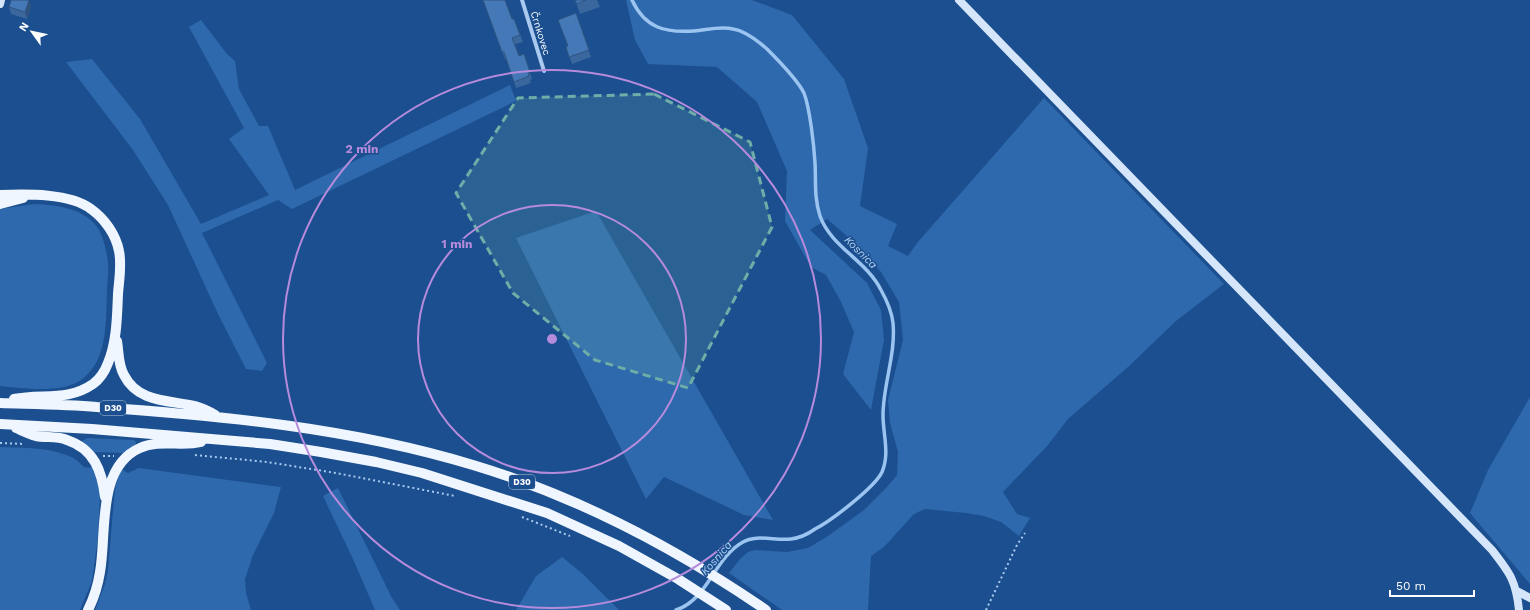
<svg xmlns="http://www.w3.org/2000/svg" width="1530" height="610" font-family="'Work Sans',sans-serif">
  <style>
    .green { fill: #2e69ad }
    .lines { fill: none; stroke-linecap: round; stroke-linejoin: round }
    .stream { stroke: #9cc4f0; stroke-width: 3.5 }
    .path { stroke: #a9c9ee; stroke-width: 2; stroke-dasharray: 2 3; stroke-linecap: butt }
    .street { stroke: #a9c9ee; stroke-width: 4 }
    .secondary { stroke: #d6e6fa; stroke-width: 8 }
    .primary { stroke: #f0f6ff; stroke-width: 10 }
    .wall { fill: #3a679d }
    .shaded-wall { fill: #305480 }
    .building { fill: #4478b7; stroke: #305480 }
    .marked { fill: #6fada8; fill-opacity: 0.2; stroke: #6fada8; stroke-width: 3; stroke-dasharray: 8 5; stroke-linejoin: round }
    .ring { fill: none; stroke: #b68bdc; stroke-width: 2 }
    .labels { text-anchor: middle; stroke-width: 3; stroke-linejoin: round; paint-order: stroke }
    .shield { fill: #1b4f8f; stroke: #bbcadd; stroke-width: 1 }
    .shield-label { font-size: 9px; font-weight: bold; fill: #fff }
    .street-label { font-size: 10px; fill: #fff; stroke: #1b4f8f }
    .water-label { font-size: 11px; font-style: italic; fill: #b5d3f5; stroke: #1b4f8f }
    .centre { fill: #b68bdc; stroke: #1b4f8f; stroke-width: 2 }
    .ring-label { font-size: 12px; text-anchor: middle; font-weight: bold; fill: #b68bdc; stroke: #1b4f8f; stroke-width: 3; stroke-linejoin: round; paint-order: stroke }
  </style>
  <rect width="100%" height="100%" fill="#1b4f8f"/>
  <path class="green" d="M626,0H752L792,15L844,79L868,148L860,206L897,224L888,246L908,256L917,243L1044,98L1224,284L1176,321L1128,367L1068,419L1048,445L1003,492L1017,514L1030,518L1019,536L1001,522L984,516L966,513L925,509L914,514L884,547L871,556L868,610H782L729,573L740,559L748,552L755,550L787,552L808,548L828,536L864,510L886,488L897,475L898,452L890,423L888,400L903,340L899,302L881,272L847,236L827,219L810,230L867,283L881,310L884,340L871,410L843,374L854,332L840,300L826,275L811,267L785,221L787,171L757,102L717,67L648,64L635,40Z
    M201,20L227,54L235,61L239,89L259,126H268L295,190L510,85L516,101L292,209L278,200L202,233L267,363L262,371L246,369L218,314L168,205L133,150L66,62L92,59L140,119L201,224L269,195L229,139L244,128L189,27Z
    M34,204C57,205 86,208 99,230C104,239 107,253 108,263C109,272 107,283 107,293C106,315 107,339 98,359C95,366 87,376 81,380C61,394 23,388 0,386V209Z
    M596,211L773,520L744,515L664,477L646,499L516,238Z
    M1530,397V584L1470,513L1488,470Z
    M87,438L134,440L136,442V444L125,453L95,452L82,441Z
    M0,447C20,448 44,447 63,454C67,455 72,457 75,459C83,464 82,470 93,467L98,478L100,495L98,537L92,581L80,610H0Z
    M139,468L281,487L274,513L253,555L245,579L246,593L251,610H95L105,584L108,571L114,498L116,485L121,469L128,473Z
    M338,488L392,598L400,610H375L353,559L323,496Z
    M562,557L583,574L619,610H516L536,576Z"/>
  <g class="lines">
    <path class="stream" d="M632,0C645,28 665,33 694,31C707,30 720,26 733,29C746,31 758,41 767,49C777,59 798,81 804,93C810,109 814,146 815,163C816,181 814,198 820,216C831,247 866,260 881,290C886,299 892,313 893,323C896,354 883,385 883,415C883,435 890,453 882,472C875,487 831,521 815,529C808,534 800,538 791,539C776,541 756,534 743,542C714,558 708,600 676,610"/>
    <path class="path" d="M0,443L25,444
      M195,455L267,462L336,473L455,496
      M103,456H114
      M522,517L570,536
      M986,610L1017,545L1025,533"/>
    <path class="street" d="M522,0L544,71"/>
    <path class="secondary" d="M959,0L1492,550C1510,573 1516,581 1519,610
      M0,4L1,0
      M1517,591L1530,598"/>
    <path class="primary" d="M0,195C27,194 70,193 91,209C105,219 116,235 119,251C122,265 119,280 118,294C117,316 117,341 108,363C105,371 100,379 93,384C67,402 42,393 14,399
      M0,204L23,198
      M117,341C119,353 118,365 124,375C138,403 169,400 195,406C202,408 209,411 215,415
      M0,403C32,404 65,404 97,407C224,416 351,428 473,465C576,496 677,549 766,610
      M0,424L92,429L270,444L321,452L376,462L422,473L547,513L619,546L678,579L726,610
      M16,428C23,431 29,434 36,436C46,438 57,436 67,440C94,449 102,471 105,497
      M88,610C94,598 98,585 100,572C107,534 96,467 140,448C159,439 181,447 201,442"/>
  </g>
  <path class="wall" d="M483,0L512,19H514L523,42L515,44L519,56L524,54L532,79L530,80L531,83L516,88L506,59H505Z
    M575,0H597L600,7L580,14Z
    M31,6L27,19L11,14L9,7Z
    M576,13L591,57L572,64L566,47L568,46Z"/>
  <path class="shaded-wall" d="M29,0L31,6L27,19L25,12Z"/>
  <path class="building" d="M11,0H29L25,12L9,7Z
    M483,0H505L512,19H514L520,35L512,38L519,56L524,54L530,72L528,73L529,76L514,82L504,52H502Z
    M575,0H586L577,4Z
    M576,13L589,50L569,57L566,47L568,46L558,20Z"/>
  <path class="marked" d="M654,94L750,142L772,227L688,388L595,360L513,293L456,193L518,98Z"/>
  <g class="ring">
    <circle cx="552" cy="339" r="134"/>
    <circle cx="552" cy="339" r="269"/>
  </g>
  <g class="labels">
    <g class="shield">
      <rect x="100" y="401" width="26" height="14" rx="3"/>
      <rect x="509" y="475" width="26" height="14" rx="3"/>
    </g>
    <g class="shield-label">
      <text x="113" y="411">D30</text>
      <text x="522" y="485">D30</text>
    </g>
    <g class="street-label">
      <text transform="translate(541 33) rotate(73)" y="4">Črnkovec</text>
    </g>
    <g class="water-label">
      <text transform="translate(861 252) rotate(45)" y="4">Kosnica</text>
      <text transform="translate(716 558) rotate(-49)" y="4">Kosnica</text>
    </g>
  </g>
  <circle cx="552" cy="339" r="6" class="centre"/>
  <g class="ring-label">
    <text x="362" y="153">2 min</text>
    <text x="457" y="248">1 min</text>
  </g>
  <g transform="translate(32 32) rotate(303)" stroke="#1b4f8f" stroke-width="3" paint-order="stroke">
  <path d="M0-3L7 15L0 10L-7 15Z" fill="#ffffff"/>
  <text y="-6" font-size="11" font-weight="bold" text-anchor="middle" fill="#ffffff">N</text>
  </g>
  <path d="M1390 590v6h84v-6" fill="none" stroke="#ffffff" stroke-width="2"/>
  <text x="1396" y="590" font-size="12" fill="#ffffff" stroke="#1b4f8f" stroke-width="3" paint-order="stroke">50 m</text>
</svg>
